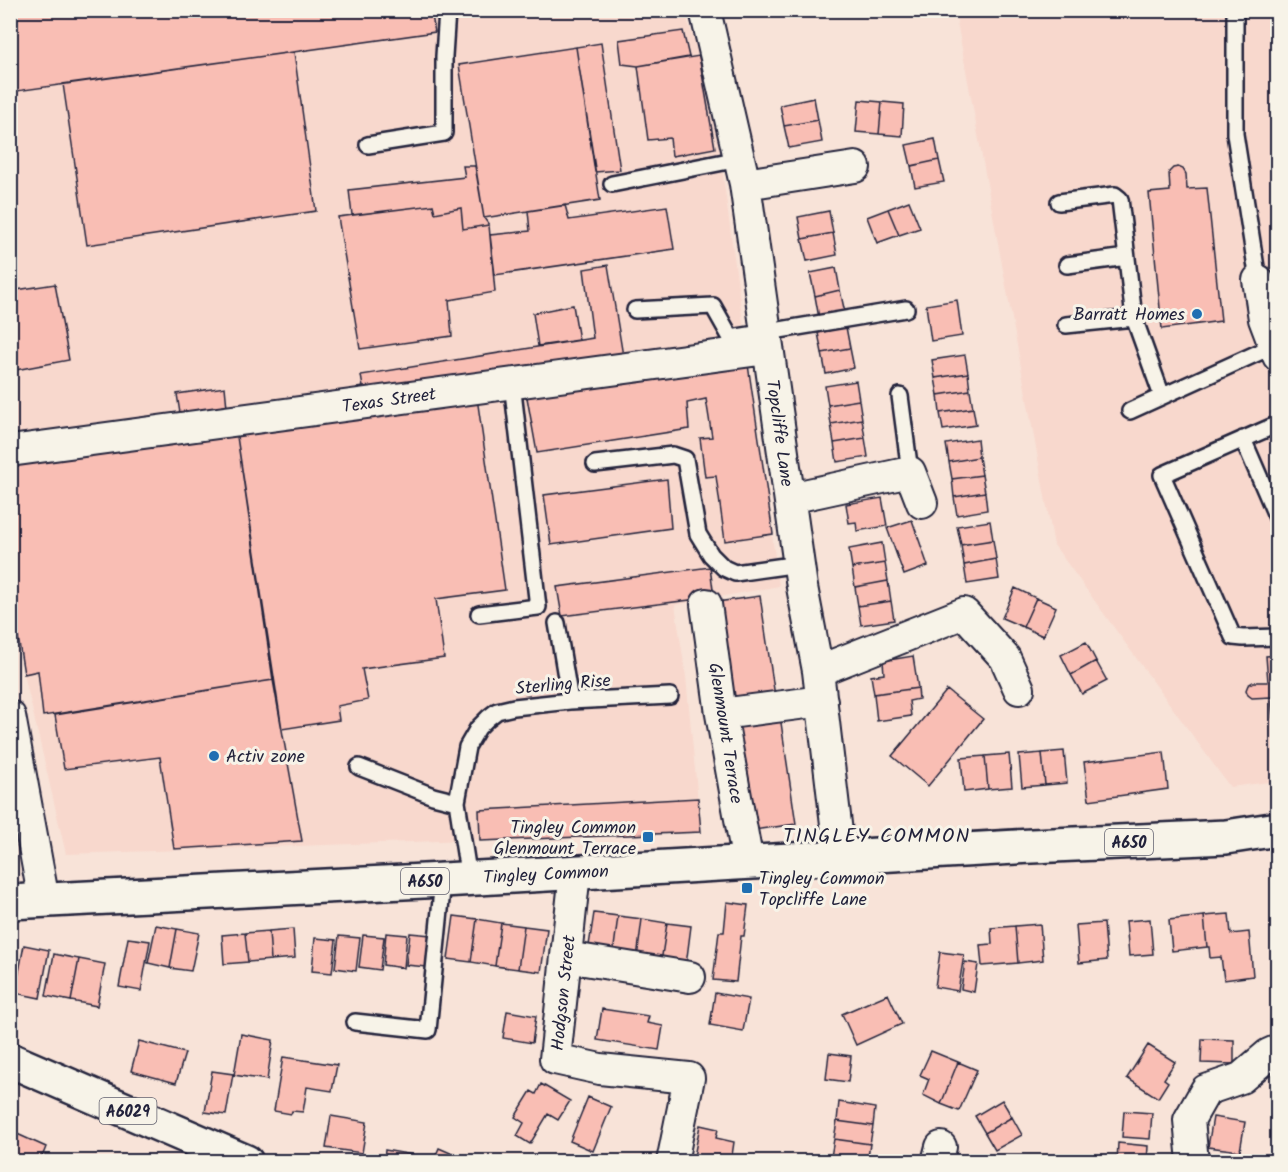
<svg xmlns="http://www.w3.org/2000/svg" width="1288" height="1172" font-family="Kalam,sans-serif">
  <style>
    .built { fill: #f8d8cd }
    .building { fill: #f9beb4; stroke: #22223b; stroke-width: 1.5 }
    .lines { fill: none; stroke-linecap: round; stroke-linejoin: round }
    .lane-casing { stroke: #22223b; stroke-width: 20 }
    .street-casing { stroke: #22223b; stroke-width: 34 }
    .primary-casing { stroke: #22223b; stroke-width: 38 }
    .lane { stroke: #f7f3e8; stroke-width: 15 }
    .street { stroke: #f7f3e8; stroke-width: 30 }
    .primary { stroke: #f7f3e8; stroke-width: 33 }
    .poi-dot { fill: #1f6fb2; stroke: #f7f3e8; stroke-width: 2 }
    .labels { text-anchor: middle; stroke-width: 6; stroke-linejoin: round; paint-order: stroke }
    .shield { fill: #f7f3e8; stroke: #62616f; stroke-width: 1.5 }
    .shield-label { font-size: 16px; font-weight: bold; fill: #22223b }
    .poi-label { font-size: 18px; fill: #22223b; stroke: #f7f3e8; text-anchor: end }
    .street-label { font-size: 18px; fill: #22223b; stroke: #f7f3e8 }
    .neighbourhood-label { font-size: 20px; letter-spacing: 1.5px; fill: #22223b; stroke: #f7f3e8 }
  </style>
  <rect width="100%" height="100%" fill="#f8e3d8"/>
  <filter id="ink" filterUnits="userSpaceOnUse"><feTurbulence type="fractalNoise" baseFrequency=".0167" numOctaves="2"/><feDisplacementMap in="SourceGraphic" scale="12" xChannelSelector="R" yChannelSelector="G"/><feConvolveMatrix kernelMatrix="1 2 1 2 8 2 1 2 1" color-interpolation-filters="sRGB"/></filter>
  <g filter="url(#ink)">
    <path class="built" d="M10,11H684L711,88L779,586L675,605L686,677L701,832L66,854L24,674L11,587Z
      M955,11H1277V781L1230,787L1054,545Z"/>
    <path class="building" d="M10,10H431L435,32L10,92Z
      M683,31L689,57L638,66L622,64L619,40Z
      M601,43L620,170L595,172L576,47Z
      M576,47L600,200L484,218L459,65Z
      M294,52L316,211L87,245L63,84Z
      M699,56L715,148L672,156L670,138L648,140L638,66Z
      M814,98L818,120L784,126L780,105Z
      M859,100L882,102L879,134L856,132Z
      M882,102L904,104L902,136L879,134Z
      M818,120L822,142L789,148L784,126Z
      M935,139L939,160L911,166L906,145Z
      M939,160L944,182L915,187L911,166Z
      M463,166H475L484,218L489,225L463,229L461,208L435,213L433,205L352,215L349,190L465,177Z
      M1178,167L1183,169L1186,174L1187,189L1207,188L1221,321L1162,329L1149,193L1170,191L1169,172L1173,168Z
      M909,201L920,228L899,235L888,209Z
      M433,205L435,213L461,208L463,229L489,225L495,292L449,300L452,336L360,349L338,217Z
      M565,205L569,220L667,206L674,249L495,275L490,235L530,231L528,211Z
      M888,209L899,235L877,243L867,217Z
      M829,211L833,233L802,239L798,217Z
      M833,233L837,255L807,261L802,239Z
      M608,265L624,362L365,400L361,375L593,338L584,269Z
      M836,268L840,290L815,296L810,273Z
      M55,284L69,360L10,371V291Z
      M840,290L845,313L819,318L815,296Z
      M957,300L962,336L931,341L926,305Z
      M573,305L579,340L538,346L533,313Z
      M846,327L850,348L822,353L818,333Z
      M850,348L854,368L826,374L822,353Z
      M965,355L968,373L935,378L932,360Z
      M747,358L773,534L725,541L716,476L705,477L700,438L712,437L706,399L687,403L689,429L537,453L526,392Z
      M968,373L970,390L938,395L935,378Z
      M856,381L859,400L828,405L825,386Z
      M225,387L228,418L182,426L177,394Z
      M970,390L973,408L940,413L938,395Z
      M477,398L505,590L436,599L444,658L362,669L368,700L337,706L339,720L282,729L236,430Z
      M859,400L862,419L831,424L828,405Z
      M973,408L976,425L943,430L940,413Z
      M862,419L865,438L834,443L831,424Z
      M236,430L273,680L43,716L38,671L24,674L10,587V461Z
      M865,438L868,457L837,462L834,443Z
      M977,439L979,457L949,462L946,444Z
      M979,457L982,475L952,479L949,462Z
      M982,475L985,492L954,497L952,479Z
      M667,479L671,528L551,545L544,495Z
      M985,492L987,510L957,515L954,497Z
      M882,498L887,526L857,531L856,522L849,523L846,504Z
      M912,520L928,566L904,575L887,528Z
      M990,521L993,540L961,545L957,526Z
      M993,540L996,559L964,565L961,545Z
      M882,543L885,563L852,568L849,549Z
      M996,559L999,579L967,584L964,565Z
      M885,563L888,581L855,587L852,568Z
      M710,567L714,597L562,616L557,587Z
      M888,581L891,601L858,606L855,587Z
      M1015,588L1036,598L1023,627L1002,618Z
      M760,596L776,703L734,710L717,602Z
      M1036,598L1056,607L1043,636L1023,627Z
      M891,601L894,620L861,625L858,606Z
      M1086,642L1096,661L1071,675L1061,655Z
      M1278,655V718H1273L1271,697L1252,698L1248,695L1246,690L1248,685L1253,682H1268L1266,656Z
      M913,656L918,688L874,694L871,676L884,674L883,661Z
      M1096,661L1107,681L1082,694L1071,675Z
      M273,680L302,841L174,849L160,757L64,769L55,715Z
      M918,688L919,699L909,701L911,716L877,721L874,694Z
      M947,690L983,719L928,786L892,756Z
      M780,716L796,824L754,830L737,723Z
      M1064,751L1067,783L1045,785L1042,753Z
      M1164,752L1168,789L1089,800L1084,762Z
      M1042,753L1045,785L1022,787L1019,755Z
      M1009,754L1012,787L988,789L985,756Z
      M985,756L988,789L964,792L961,758Z
      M698,798L701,832L480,841L479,810Z
      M727,902L748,905L744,936H741L736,982L713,980L719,932H724Z
      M594,913L618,916L613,955L588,952Z
      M1229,914L1231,934L1249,932L1253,976L1224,980L1221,957L1210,958L1209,947H1207L1204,916Z
      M454,916L477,919L471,962L448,959Z
      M618,916L642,919L637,958L613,955Z
      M1204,916L1207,947L1172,951L1169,920Z
      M477,919L501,923L495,966L471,962Z
      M642,919L667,923L661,962L637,958Z
      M1150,919L1153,954L1129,956L1126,921Z
      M501,923L524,926L518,969L495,966Z
      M667,923L691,926L686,965L661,962Z
      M1104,923L1107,960L1079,963L1076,925Z
      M1040,924L1043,960L1018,963L1015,926Z
      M156,925L177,929L170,968L148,963Z
      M524,926L547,929L541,972L518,969Z
      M1015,926L1018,963L982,966L980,945L992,944L991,928Z
      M177,929L199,933L191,971L170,968Z
      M293,929L295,958L271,960L269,931Z
      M269,931L271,960L248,962L245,933Z
      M245,933L248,962L224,964L222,935Z
      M386,933L407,935L404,968L383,965Z
      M410,933L431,935L427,967L406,965Z
      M363,935L384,937L380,970L359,967Z
      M339,936L360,938L356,971L335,968Z
      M128,938L150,941L141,991L119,987Z
      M315,938L336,940L332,973L312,971Z
      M24,945L49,950L40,998L15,993Z
      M940,952L964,955L958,991L935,987Z
      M54,954L79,959L71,1001L46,996Z
      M79,959L105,964L97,1006L71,1001Z
      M965,962L978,964L974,992L961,989Z
      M715,993L749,999L743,1031L710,1025Z
      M888,994L902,1024L856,1045L842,1014Z
      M602,1009L649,1016L647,1023L663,1026L659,1050L597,1040Z
      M507,1011L536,1016L532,1043L503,1038Z
      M241,1034L273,1040L267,1080L234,1075Z
      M1202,1039L1234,1040V1064L1201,1063Z
      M139,1041L185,1053L176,1083L131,1071Z
      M1148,1045L1175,1062L1164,1079L1168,1082L1158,1098L1127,1078Z
      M931,1051L958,1062L941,1104L923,1095L929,1079L920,1075Z
      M829,1053L851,1056L848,1082L826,1079Z
      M283,1057L337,1065L332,1091L307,1087L303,1112L292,1111L291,1114L274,1111Z
      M958,1062L977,1070L959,1111L941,1104Z
      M212,1071L233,1074L226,1115L205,1112Z
      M541,1084L570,1101L558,1120L548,1114L530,1144L517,1136L524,1123L515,1117L531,1091L536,1094Z
      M588,1097L611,1107L593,1151L570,1141Z
      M1002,1100L1012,1117L985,1133L975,1116Z
      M839,1102L875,1108L873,1126L837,1121Z
      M1124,1111L1152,1113L1150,1139L1122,1137Z
      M331,1116L367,1122L362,1153L326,1148Z
      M1012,1117L1022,1135L995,1150L985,1133Z
      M1213,1117L1245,1122L1240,1151L1208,1147Z
      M837,1121L873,1126L870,1144L834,1139Z
      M700,1125L718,1129L716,1138L734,1142L731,1162H693Z
      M15,1133L46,1147L40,1162H10V1142Z
      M834,1139L870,1144L867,1162L831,1157Z
      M1118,1143L1148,1146L1147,1162H1117Z
      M439,1148L471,1162H433Z
      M385,1150L413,1155L411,1162H384Z"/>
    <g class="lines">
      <defs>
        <path id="lane" d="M1235,10V134L1258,280
          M368,145L444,133V56L447,11L450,10
          M612,184L739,159
          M1059,202L1115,195L1120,199L1134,318L1162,396
          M1067,265L1127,257
          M635,310L713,306L731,338L906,309
          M1066,325L1134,318
          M900,396L910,472
          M1130,411L1273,346
          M1278,424L1162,475L1233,637L1243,638L1278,637
          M1243,439L1278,520
          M595,464L673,455L685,459L698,534L711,555L724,568L735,573L799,564
          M479,614L538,607L512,383
          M557,623L570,701
          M359,767L433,796L457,802
          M469,879L457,802L467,747L478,728L488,718L497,711L514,707L570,701L670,696
          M355,1022L428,1030L443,880"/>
        <path id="street" d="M705,10L745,184L802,587L818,671L840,858
          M745,184L855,167
          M1258,280L1264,319L1278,356
          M10,451L767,349
          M790,498L910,472L922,503
          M706,604L721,714L748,863
          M818,671L964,613L1005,658L1019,689
          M721,714L822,701
          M10,716L44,901
          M575,872L555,1059L600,1069L689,1078L672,1162
          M566,957L690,977
          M937,1162L941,1147
          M1193,1162L1189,1120L1206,1090L1241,1078L1269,1054L1278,1050"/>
        <path id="primary" d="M10,902L443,880L1032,846L1226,837L1278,829
          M10,1060L246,1162"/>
      </defs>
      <use href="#lane" class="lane-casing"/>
      <use href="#street" class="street-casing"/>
      <use href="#primary" class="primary-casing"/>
      <use href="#lane" class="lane"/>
      <use href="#street" class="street"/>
      <use href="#primary" class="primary"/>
    </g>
  </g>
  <g class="poi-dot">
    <circle cx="1197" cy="314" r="6"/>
    <circle cx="214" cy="756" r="6"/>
    <rect x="642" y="831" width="12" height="12" rx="3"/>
    <rect x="741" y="882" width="12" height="12" rx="3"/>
  </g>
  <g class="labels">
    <g class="shield">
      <rect x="1105" y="829" width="48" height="26" rx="4.5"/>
      <rect x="401" y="868" width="48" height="26" rx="4.5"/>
      <rect x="99.5" y="1098" width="57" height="26" rx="4.5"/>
    </g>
    <g class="shield-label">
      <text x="1129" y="848">A650</text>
      <text x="425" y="887">A650</text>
      <text x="128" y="1117">A6029</text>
    </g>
    <g class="poi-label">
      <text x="1185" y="320">Barratt Homes</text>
      <text x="226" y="762" text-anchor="start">Activ zone</text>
      <text x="636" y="833">Tingley Common<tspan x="636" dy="21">Glenmount Terrace</tspan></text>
      <text x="759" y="884" text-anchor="start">Tingley Common<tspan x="759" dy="21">Topcliffe Lane</tspan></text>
    </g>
    <g class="street-label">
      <text transform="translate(389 400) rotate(-8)" y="6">Texas Street</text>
      <text transform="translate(780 433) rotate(82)" y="6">Topcliffe Lane</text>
      <text transform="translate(563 684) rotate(-5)" y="6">Sterling Rise</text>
      <text transform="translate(726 733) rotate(81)" y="6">Glenmount Terrace</text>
      <text transform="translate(546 874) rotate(-3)" y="6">Tingley Common</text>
      <text transform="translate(563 993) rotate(-84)" y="6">Hodgson Street</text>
    </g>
    <g class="neighbourhood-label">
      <text x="877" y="842">TINGLEY COMMON</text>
    </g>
  </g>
  <rect width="1288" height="1172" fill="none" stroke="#f7f3e8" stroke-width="36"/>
  <rect x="18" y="18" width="1252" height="1136" fill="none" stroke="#22223b" stroke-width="2" filter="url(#ink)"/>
</svg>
